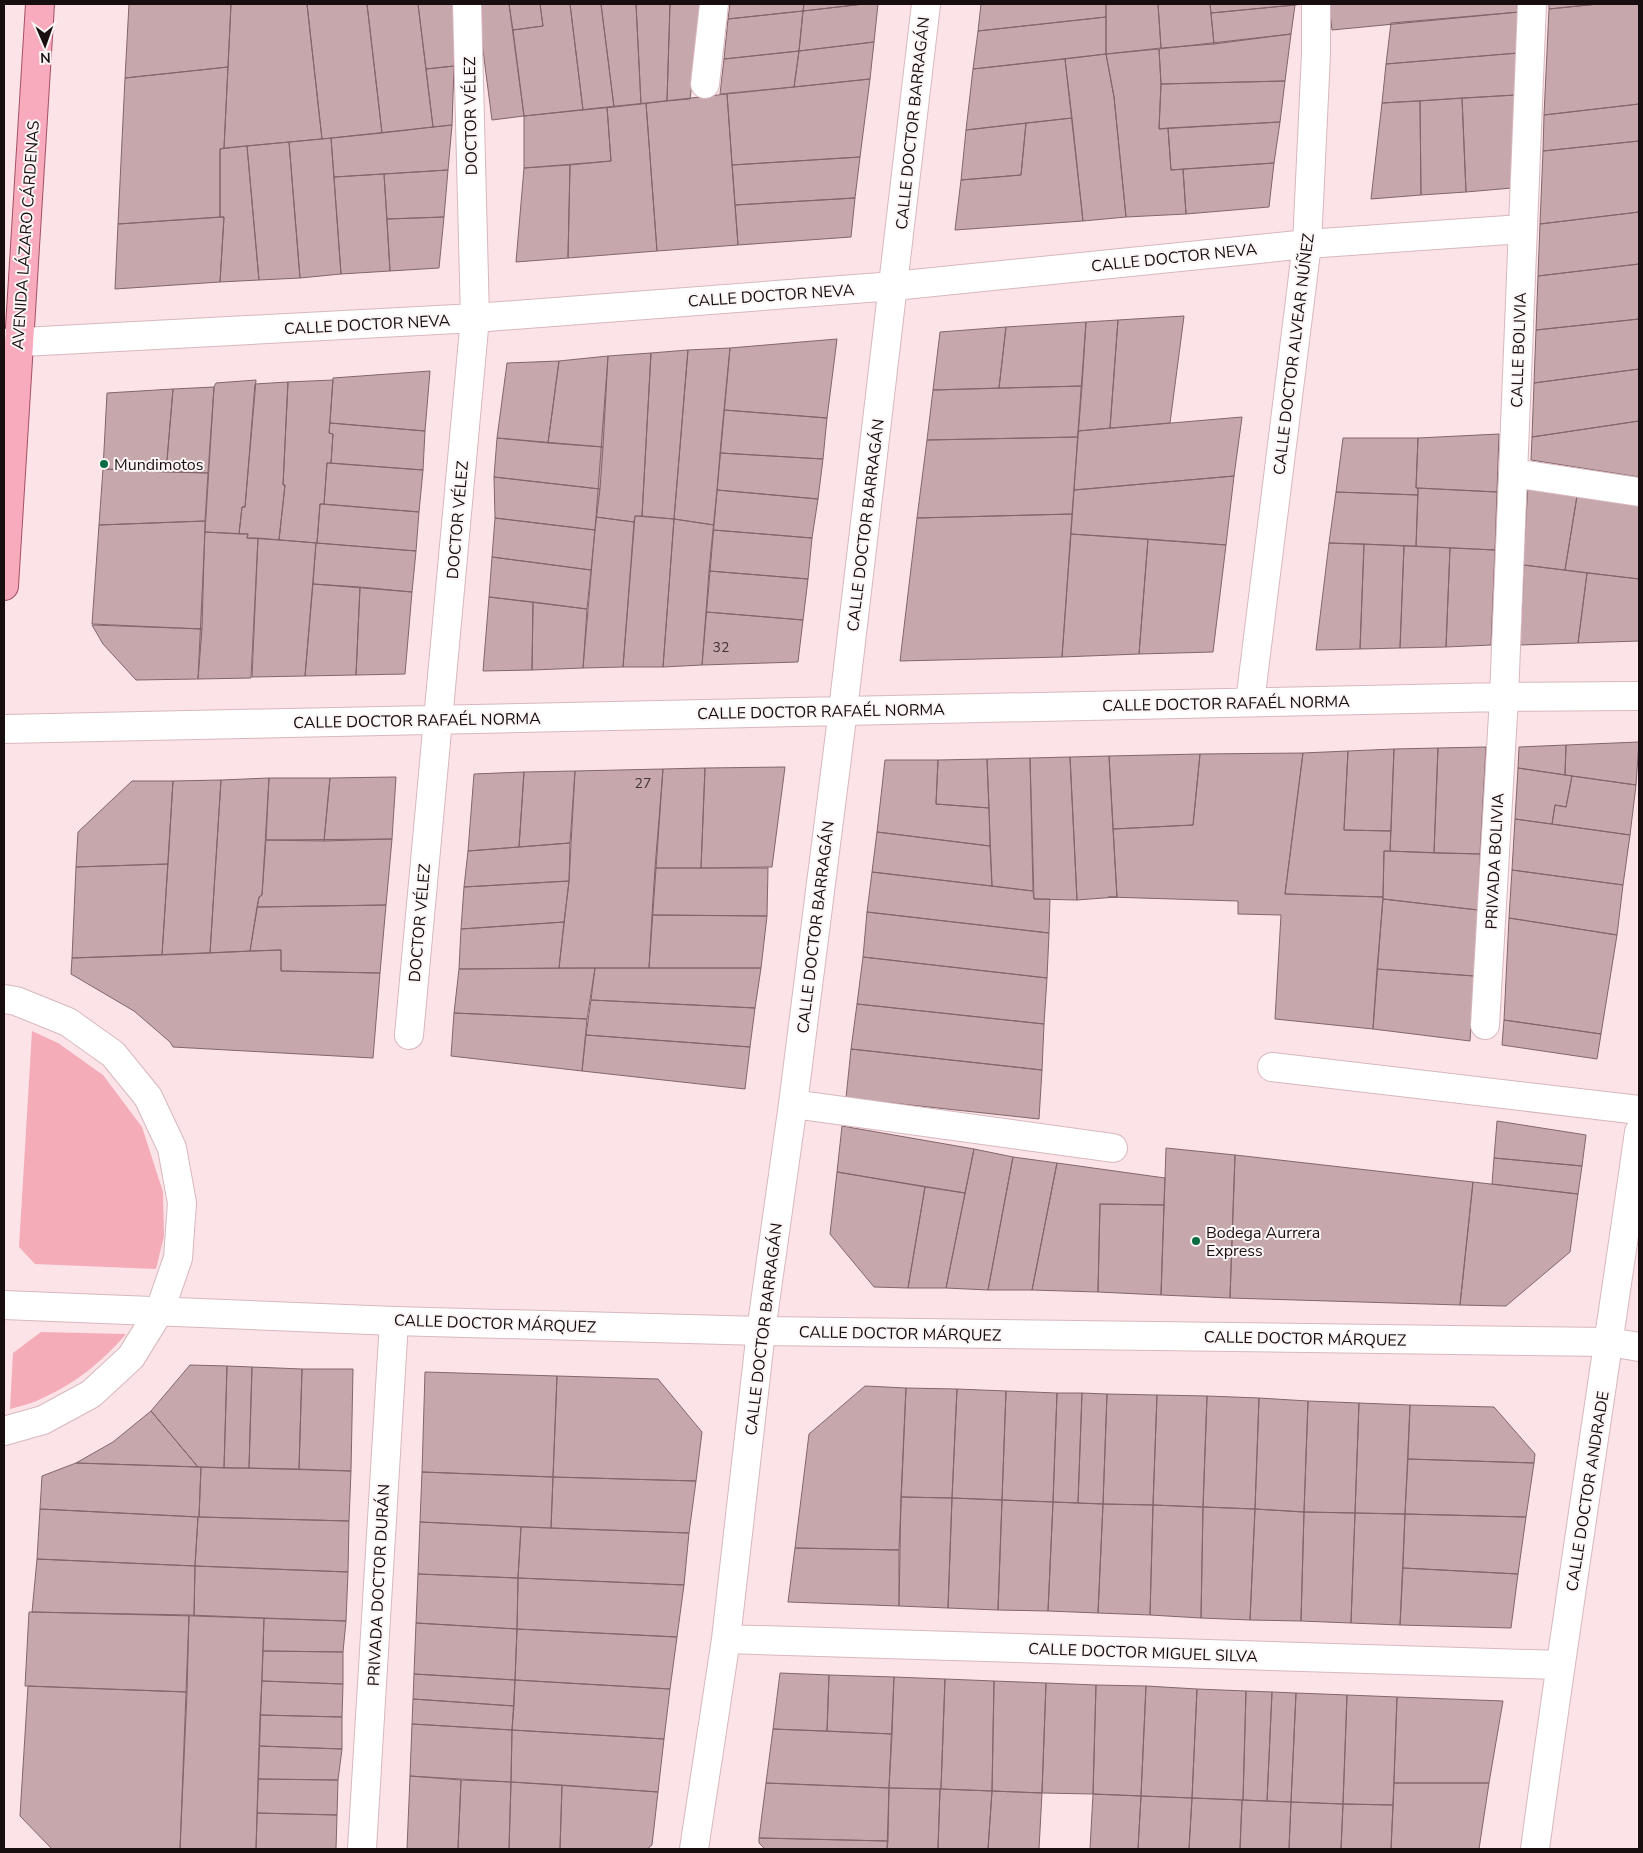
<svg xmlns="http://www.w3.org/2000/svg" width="1643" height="1853" font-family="'Nunito Sans',sans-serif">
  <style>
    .green { fill: #f4acb9 }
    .building { fill: #c5a7ac; stroke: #82666b }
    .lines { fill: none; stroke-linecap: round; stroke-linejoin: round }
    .street-casing { stroke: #d7b8bd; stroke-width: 30 }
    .secondary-casing { stroke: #d7b8bd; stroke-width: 30 }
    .primary-casing { stroke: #a65064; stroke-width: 30 }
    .street { stroke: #fff; stroke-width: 28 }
    .secondary { stroke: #fff; stroke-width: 28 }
    .primary { stroke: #f7abbd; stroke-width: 28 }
    .poi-dot { fill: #0a6c41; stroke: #fcf5f6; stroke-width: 2 }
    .labels { text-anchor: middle; stroke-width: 4; stroke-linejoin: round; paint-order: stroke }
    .number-label { font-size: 14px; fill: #433436 }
    .street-label { font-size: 16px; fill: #180e0f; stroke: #fcf5f6 }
    .poi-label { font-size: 16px; fill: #180e0f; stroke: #fcf5f6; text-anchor: start }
  </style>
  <rect width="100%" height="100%" fill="#fce3e7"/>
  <path class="green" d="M32,1031L58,1043L103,1075L142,1127L163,1192L164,1236L156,1269L35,1264L19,1247Z
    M41,1332L126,1334C102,1362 76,1383 43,1398C33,1403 21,1406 10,1409L13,1353Z"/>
  <path class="building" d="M129,4H231L228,67L125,78Z
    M231,4H307L322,139L224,148Z
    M307,4H367L382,133L322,139Z
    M367,4H418L433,127L382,133Z
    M418,4H457L454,66L426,69Z
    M477,4H509L524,116L492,120Z
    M509,4H540L543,26L513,30Z
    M540,4H570L583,110L524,116L513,30L543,26Z
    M570,4H601L614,107L583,110Z
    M601,4H636L641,104L614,107Z
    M636,4H670L667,101L641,104Z
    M670,4H702L690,99L667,101Z
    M730,4H804L803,11L728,19Z
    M804,4H864L803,11Z
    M864,4H878L874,42L799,51L803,11Z
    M981,4H1106V17L978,31Z
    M1106,4H1158L1161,48L1106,54Z
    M1158,4H1210L1214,44L1161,48Z
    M1210,4H1305L1211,13Z
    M1329,4H1519V12L1332,30Z
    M1549,4H1598L1549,9Z
    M1598,4H1639V104L1544,115L1549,9Z
    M1295,5L1291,34L1214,44L1211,13Z
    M803,11L799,51L724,59L728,19Z
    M1519,12L1518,53L1386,64L1391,23Z
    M1106,17V54L973,69L978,31Z
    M1291,34L1285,81L1161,84L1159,49Z
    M874,42L870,79L794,87L799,51Z
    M1159,49L1161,84L1159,129L1168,128L1171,170L1183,169L1186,214L1126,217L1114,97L1106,54Z
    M799,51L794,87L720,94L724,59Z
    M1518,53L1516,95L1382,103L1386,64Z
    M1106,54L1114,97L1126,217L1083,221L1065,59Z
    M1065,59L1072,118L966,130L973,69Z
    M454,66L452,125L433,127L426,69Z
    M228,67L224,148L220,149V217L118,224L125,78Z
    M870,79L860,157L732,165L727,94Z
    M1285,81L1280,122L1159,129L1161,84Z
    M727,94L738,245L657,251L646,103Z
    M1516,95L1512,188L1466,192L1462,98Z
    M1462,98L1466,192L1421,195L1420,101Z
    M1420,101L1421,195L1371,199L1382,103Z
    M646,103L657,251L568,258L570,165L611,161L607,107Z
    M1639,104V141L1543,151L1544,115Z
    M607,107L611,161L524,168V116Z
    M1072,118L1083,221L955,230L961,180L1021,175L1026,123Z
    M1280,122L1274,163L1171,170L1168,128Z
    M1026,123L1021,175L961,180L966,130Z
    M452,125L448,170L334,177L331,138Z
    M331,138L341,274L300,278L289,142Z
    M1639,141V212L1540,224L1543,151Z
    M289,142L300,278L259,280L247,146Z
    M247,146L259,280L220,282L224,217H220V149Z
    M860,157L855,198L735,205L732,165Z
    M1274,163L1269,207L1186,214L1183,169Z
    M570,165L568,258L516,262L524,168Z
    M448,170L444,217L387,219L384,174Z
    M384,174L390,271L341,274L334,177Z
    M855,198L851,237L738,245L735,205Z
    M1639,212V264L1538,276L1540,224Z
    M224,217L220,282L115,289L118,224Z
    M444,217L439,268L390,271L387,219Z
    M1639,264V319L1536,330L1538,276Z
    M1184,316L1170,423L1110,428L1118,320Z
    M1639,319V369L1534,383L1536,330Z
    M1118,320L1110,428L1078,431L1086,322Z
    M1086,322L1082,386L999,388L1006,327Z
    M1006,327L999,388L933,390L940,332Z
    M837,339L827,418L724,410L730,348Z
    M730,348L714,525L674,519L688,350Z
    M688,350L674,519L642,516L651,353Z
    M651,353L642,516H635L634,522L596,517L608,356Z
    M608,356L603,447L548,443L559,361Z
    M559,361L548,443L497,438L507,363Z
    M1639,369V421L1532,437L1534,383Z
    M430,371L425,431L330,423L333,378Z
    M256,380L245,507H242L239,534L205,532L214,387L216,383Z
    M333,380L329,433L333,434L331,463H327L324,504H320L317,543L279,540L285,485H283L288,382Z
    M288,382L283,485H285L279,540L247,538L248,534H239L242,507H245L255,384Z
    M1082,386L1078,437L927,440L933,390Z
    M214,387L208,473L166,472L173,389Z
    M173,389L166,472L103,469L107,393Z
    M724,410L827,418L823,459L720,453Z
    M1242,417L1234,476L1074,490L1078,431Z
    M1639,421V477L1531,460L1532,437Z
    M330,423L425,431L423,470L331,463L333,434L329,433Z
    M1499,434L1497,492L1416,488L1418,438Z
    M1078,437L1072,514L917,518L927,440Z
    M497,438L603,447L600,489L494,477Z
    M1343,438H1418L1416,488H1418V495L1336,492Z
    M720,453L823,459L818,499L717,490Z
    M327,463L423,470L419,512L324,504Z
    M103,469L208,473L205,521L99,525Z
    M1234,476L1226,545L1071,534L1074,490Z
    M494,477L600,489L595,530L495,518Z
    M1528,486L1577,496L1565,570L1523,565Z
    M1418,488L1497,492L1495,550L1416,546Z
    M717,490L818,499L812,538L713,530Z
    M1336,492L1418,495L1416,546L1329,543Z
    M1577,496L1639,504V579L1565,570Z
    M320,504L419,512L416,551L317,543Z
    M1072,514L1062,657L900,661L917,518Z
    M635,516L674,519L663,667H623Z
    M596,517L634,522L623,667L583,668Z
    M495,518L595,530L591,570L492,557Z
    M674,519L714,525L702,665L663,667Z
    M205,521L202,629L92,624L99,525Z
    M713,530L812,538L808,579L709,571Z
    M205,532L248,534L247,538H258L251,678L198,679Z
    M1071,534L1148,539L1139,654L1062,657Z
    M258,538L316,543L305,676L252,677Z
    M1148,539L1226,545L1213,652L1139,654Z
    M316,543L416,551L412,592L313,584Z
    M1329,543L1364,544L1360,649L1316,650Z
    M1364,544L1404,546L1400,648L1360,649Z
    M1404,546L1450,548L1446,647L1400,648Z
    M1450,548L1495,550L1491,645L1446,647Z
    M492,557L591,570L587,609L489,597Z
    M1524,565L1587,573L1578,643L1520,645Z
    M709,571L808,579L803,620L706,612Z
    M1587,573L1639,579V641L1578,643Z
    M313,584L360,587L356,675L305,676Z
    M360,587L412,592L405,674L356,675Z
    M489,597L533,602L532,670L483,671Z
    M533,602L587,609L583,668L532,670Z
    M706,612L803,620L798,662L702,665Z
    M92,625L202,629L198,679L136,680L103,644Z
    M1639,742L1636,785L1565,775L1566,745Z
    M1566,745L1565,775L1518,768L1519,747Z
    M1486,747L1480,854L1434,853L1438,748Z
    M1438,748L1434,853L1390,851L1394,749Z
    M1394,749L1391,831L1344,830L1348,751Z
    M1348,751L1344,830L1391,831L1390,851H1384L1383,897L1285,894L1303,753Z
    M1303,753L1285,894L1383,897L1373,1029L1275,1019L1281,915L1238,914V901L1108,897H1117L1113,829L1193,825L1200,754Z
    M1200,754L1193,825L1113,829L1109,756Z
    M1109,756L1117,897L1077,900L1070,757Z
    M1070,757L1077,900L1034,899L1030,758Z
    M1030,758L1033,891L992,886L987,759Z
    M987,759L989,808L936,804L938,760Z
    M885,760H938L936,804L989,808L990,846L877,832Z
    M785,767L772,867L701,868L705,768Z
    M705,768L701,868H655L663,769Z
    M1518,768L1572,776L1566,807L1555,805L1552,824L1515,819Z
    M663,769L649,968H559L569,881L575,771Z
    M575,771L570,843L519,847L524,772Z
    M524,772L519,847L468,851L474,774Z
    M1572,776L1636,785L1630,835L1552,824L1555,805L1566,807Z
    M396,777L392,839L324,841L330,778Z
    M269,778L262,895L259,897L250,951L210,953L221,780Z
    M269,778H330L324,841L266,840Z
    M221,780L210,953L162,955L173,781Z
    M132,781H173L168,864L76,867L78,832Z
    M1515,819L1630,835L1623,885L1512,870Z
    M877,832L990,846L992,886L872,872Z
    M392,839L386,905L257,907L259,897L262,895L266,840Z
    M570,843L569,881L464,887L468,851Z
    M1384,851L1480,854L1478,910L1383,899Z
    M168,864L162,955L72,958L76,867Z
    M655,868H768L767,916L652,915Z
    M1512,870L1623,885L1617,935L1509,918Z
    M872,872L1033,891L1034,899H1050L1049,933L867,912Z
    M569,881L564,922L461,929L464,887Z
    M1383,899L1478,910L1474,976L1377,969Z
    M386,905L380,973L281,971V950L250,951L257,907Z
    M867,912L1049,933L1047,978L863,957Z
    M652,915L767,916L761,968H649Z
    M1509,918L1617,935L1601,1034L1504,1020Z
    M564,922L559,968L459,969L461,929Z
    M281,950V971L380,973L373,1058L173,1047L170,1042L134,1011L71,974L72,958Z
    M863,957L1047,978L1044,1024L857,1004Z
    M595,968L587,1019L454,1013L459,969Z
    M595,968H761L755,1008L591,1000Z
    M1377,969L1474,976L1470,1041L1373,1029Z
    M591,1000L755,1008L750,1047L586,1035Z
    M857,1004L1044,1024L1042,1070L851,1049Z
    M454,1013L587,1019L582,1071L451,1056Z
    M1504,1020L1601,1034L1597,1059L1502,1045Z
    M586,1035L750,1047L745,1089L582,1071Z
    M851,1049L1042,1070L1039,1119L846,1098Z
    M1497,1121L1586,1135L1582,1166L1494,1158Z
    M842,1126L974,1149L965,1193L837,1172Z
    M1166,1148L1235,1155L1230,1298L1161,1295Z
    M974,1149L1013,1157L988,1290L946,1288Z
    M1235,1155L1473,1182L1460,1305L1230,1298Z
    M1013,1157L1057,1163L1032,1290H988Z
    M1494,1158L1582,1166L1578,1194L1492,1184Z
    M1057,1163L1165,1178L1164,1205L1100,1204L1098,1292L1032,1290Z
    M837,1172L925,1187L908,1288L874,1287L830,1234Z
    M1473,1182L1578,1194L1570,1252L1506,1306L1460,1305Z
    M925,1187L965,1193L946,1288H908Z
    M1100,1204L1164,1205L1161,1295L1098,1292Z
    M190,1365L227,1366L224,1468L198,1467L151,1411Z
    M227,1366L252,1367L249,1468H224Z
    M252,1367L302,1369L299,1469L249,1468Z
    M302,1369H353L351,1471L299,1469Z
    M425,1372L557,1376L553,1477L422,1472Z
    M557,1376L658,1379L702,1432L696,1481L553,1477Z
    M865,1386L906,1388L899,1550L795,1548L809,1434Z
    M906,1388L957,1389L952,1498L901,1497Z
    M957,1389L1006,1391L1002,1500L952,1498Z
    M1006,1391L1057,1393L1053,1502L1002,1500Z
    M1057,1393H1082L1078,1503L1053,1502Z
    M1082,1393L1107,1394L1103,1504L1078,1503Z
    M1107,1394L1157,1395L1153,1505L1103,1504Z
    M1157,1395L1207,1396L1203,1507L1153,1505Z
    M1207,1396L1259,1398L1255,1509L1203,1507Z
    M1259,1398L1308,1401L1304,1512L1255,1509Z
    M1308,1401L1359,1403L1355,1513L1304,1512Z
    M1359,1403L1410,1405L1405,1514L1355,1513Z
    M1410,1405L1494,1407L1535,1454L1534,1463L1408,1459Z
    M151,1411L198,1467L76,1463L113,1442Z
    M1408,1459L1534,1463L1526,1517L1405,1514Z
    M76,1463L201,1467L199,1517L40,1509L42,1476Z
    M201,1467L351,1471L349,1521L199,1517Z
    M422,1472L553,1477L551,1528L420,1522Z
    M553,1477L696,1481L689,1533L551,1528Z
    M901,1497L952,1498L948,1608L899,1606Z
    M952,1498L1002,1500L998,1610L948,1608Z
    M1002,1500L1053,1502L1048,1611L998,1610Z
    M1053,1502L1103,1504L1098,1613L1048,1611Z
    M1103,1504L1153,1505L1150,1615L1098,1613Z
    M1153,1505L1203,1507L1201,1618L1150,1615Z
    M1203,1507L1255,1509L1250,1620L1201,1618Z
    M40,1509L198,1517L195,1566L37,1559Z
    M1255,1509L1304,1512L1301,1621L1250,1620Z
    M1304,1512L1355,1513L1351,1623L1301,1621Z
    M1355,1513L1405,1514L1400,1625L1351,1623Z
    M1405,1514L1526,1517L1518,1574L1403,1568Z
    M198,1517L349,1521L348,1572L195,1566Z
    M420,1522L521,1527L518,1578L418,1574Z
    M521,1527L689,1533L684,1585L518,1578Z
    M795,1548L899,1550V1606L788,1602Z
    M37,1559L195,1566L194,1616L32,1612Z
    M195,1566L348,1572L346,1621L194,1616Z
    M1403,1568L1518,1574L1511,1628L1400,1625Z
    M418,1574L518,1578L517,1629L416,1623Z
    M518,1578L684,1585L677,1637L517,1629Z
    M29,1612L189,1615L187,1692L25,1686Z
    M189,1615L264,1618L256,1849H180Z
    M264,1618L346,1621L343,1652L263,1651Z
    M416,1623L517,1629L515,1680L414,1674Z
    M517,1629L677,1637L670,1689L515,1680Z
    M263,1651L343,1652V1684L262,1681Z
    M780,1673L829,1675L827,1731L773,1729Z
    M414,1674L515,1680L514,1706L413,1699Z
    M829,1675L894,1677L892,1734L827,1731Z
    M894,1677L945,1679L941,1789L889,1788Z
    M945,1679L994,1681L992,1791L941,1789Z
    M515,1680L670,1689L664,1739L512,1730Z
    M262,1681L343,1684L342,1717L260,1715Z
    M994,1681L1046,1683L1042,1793L992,1791Z
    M1046,1683L1096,1685L1093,1794L1042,1793Z
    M1096,1685L1146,1686L1141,1796L1093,1794Z
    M28,1686L187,1692L180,1849H52L20,1816Z
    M1146,1686L1197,1689L1192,1798L1141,1796Z
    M1197,1689L1246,1691L1243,1800L1192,1798Z
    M1246,1691L1272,1692L1267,1801L1243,1800Z
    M1272,1692L1296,1693L1291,1802L1267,1801Z
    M1296,1693L1347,1695L1343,1804L1291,1802Z
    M1347,1695L1397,1697L1393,1805L1343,1804Z
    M1397,1697L1503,1701L1489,1783H1394Z
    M413,1699L514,1706L512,1730L412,1724Z
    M260,1715L342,1717V1749L259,1746Z
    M412,1724L512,1730L511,1782L410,1776Z
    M773,1729L892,1734L889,1788L766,1783Z
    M512,1730L664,1739L658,1792L511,1782Z
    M259,1746L342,1749L338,1780L258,1779Z
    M410,1776L461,1780L458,1849H407Z
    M258,1779L338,1780L337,1815L257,1813Z
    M461,1780L511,1782L509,1849H458Z
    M511,1782L562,1785L560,1849H509Z
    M766,1783L889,1788L888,1841L759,1838Z
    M1394,1783H1489L1479,1849H1391Z
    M562,1785L658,1792L652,1845L647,1849H560Z
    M889,1788L940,1789L938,1849H887Z
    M940,1789L992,1791L988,1849H938Z
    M992,1791L1042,1793L1039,1849H988Z
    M1093,1794L1141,1796L1138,1849H1090Z
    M1141,1796L1192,1798L1189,1849H1138Z
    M1192,1798L1242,1800L1240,1849H1189Z
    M1242,1800L1291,1802L1289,1849H1240Z
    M1291,1802L1343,1804L1341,1849H1289Z
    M1343,1804L1393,1805L1391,1849H1341Z
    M257,1813L337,1815L336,1849H256Z
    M759,1838L888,1841L887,1849H765L759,1843Z"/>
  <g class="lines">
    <defs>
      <path id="street" d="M705,84L714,4
        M4,343L475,318L894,286L1307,244L1522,229
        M1513,473L1639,492
        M1250,702L1307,244L1316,54V4
        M4,729L1504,697L1639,696
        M4,999L16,1001L68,1022L113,1054L148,1097L172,1148L182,1203L178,1258L160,1310L131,1357L91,1394L43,1420L4,1431
        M1485,1025L1504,697L1532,4
        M409,1035L475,318L467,4
        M1272,1067L1639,1110
        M793,1104L1113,1148
        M726,1639L1560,1665
        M362,1849L394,1321
        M694,1849L726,1639L761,1331L793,1104L843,710L926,4
        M1535,1849C1567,1610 1605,1371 1639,1132"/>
      <path id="secondary" d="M4,1305L394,1321L761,1331L1610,1342L1639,1347"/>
      <path id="primary" d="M4,586L40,4"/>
    </defs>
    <use href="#street" class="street-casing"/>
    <use href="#secondary" class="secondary-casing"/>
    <use href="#primary" class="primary-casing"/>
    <use href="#street" class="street"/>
    <use href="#secondary" class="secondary"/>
    <use href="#primary" class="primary"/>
  </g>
  <g class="poi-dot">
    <circle cx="104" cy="464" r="5"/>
    <circle cx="1196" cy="1241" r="5"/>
  </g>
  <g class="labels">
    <g class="number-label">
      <text x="721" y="652">32</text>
      <text x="643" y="788">27</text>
    </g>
    <g class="street-label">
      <text transform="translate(470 116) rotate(-91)" y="6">DOCTOR VÉLEZ</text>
      <text transform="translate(912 123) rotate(-84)" y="6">CALLE DOCTOR BARRAGÁN</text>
      <text transform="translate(25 235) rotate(-86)" y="6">AVENIDA LÁZARO CÁRDENAS</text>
      <text transform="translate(1174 257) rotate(-6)" y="6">CALLE DOCTOR NEVA</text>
      <text transform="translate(771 295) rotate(-4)" y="6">CALLE DOCTOR NEVA</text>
      <text transform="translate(367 324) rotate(-3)" y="6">CALLE DOCTOR NEVA</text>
      <text transform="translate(1518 350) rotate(-88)" y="6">CALLE BOLIVIA</text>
      <text transform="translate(1293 354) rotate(-83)" y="6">CALLE DOCTOR ALVEAR NÚÑEZ</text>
      <text transform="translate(457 520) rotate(-85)" y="6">DOCTOR VÉLEZ</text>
      <text transform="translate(865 525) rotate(-83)" y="6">CALLE DOCTOR BARRAGÁN</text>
      <text transform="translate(1226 703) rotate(-1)" y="6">CALLE DOCTOR RAFAÉL NORMA</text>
      <text transform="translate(821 711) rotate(-1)" y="6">CALLE DOCTOR RAFAÉL NORMA</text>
      <text transform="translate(417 720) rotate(-1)" y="6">CALLE DOCTOR RAFAÉL NORMA</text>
      <text transform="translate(1494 861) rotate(-87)" y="6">PRIVADA BOLIVIA</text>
      <text transform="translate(419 923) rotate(-85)" y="6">DOCTOR VÉLEZ</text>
      <text transform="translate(815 927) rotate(-83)" y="6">CALLE DOCTOR BARRAGÁN</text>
      <text transform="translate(495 1323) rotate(2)" y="6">CALLE DOCTOR MÁRQUEZ</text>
      <text transform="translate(763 1329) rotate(-83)" y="6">CALLE DOCTOR BARRAGÁN</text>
      <text transform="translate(900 1333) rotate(1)" y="6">CALLE DOCTOR MÁRQUEZ</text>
      <text transform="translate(1305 1338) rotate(1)" y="6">CALLE DOCTOR MÁRQUEZ</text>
      <text transform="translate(1587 1491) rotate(-81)" y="6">CALLE DOCTOR ANDRADE</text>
      <text transform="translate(378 1585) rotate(-87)" y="6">PRIVADA DOCTOR DURÁN</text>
      <text transform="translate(1143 1652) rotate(2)" y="6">CALLE DOCTOR MIGUEL SILVA</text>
    </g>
    <g class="poi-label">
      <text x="114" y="470">Mundimotos</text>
      <text x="1206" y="1238">Bodega Aurrera<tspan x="1206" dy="18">Express</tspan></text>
    </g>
  </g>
  <rect width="1643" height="1853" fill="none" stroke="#180e0f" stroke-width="10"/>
  <g transform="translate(45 45) rotate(178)" stroke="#fcf5f6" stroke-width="4" paint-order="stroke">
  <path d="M0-4L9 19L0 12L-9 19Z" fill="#180e0f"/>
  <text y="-8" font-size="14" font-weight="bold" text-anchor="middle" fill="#180e0f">N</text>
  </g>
</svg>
